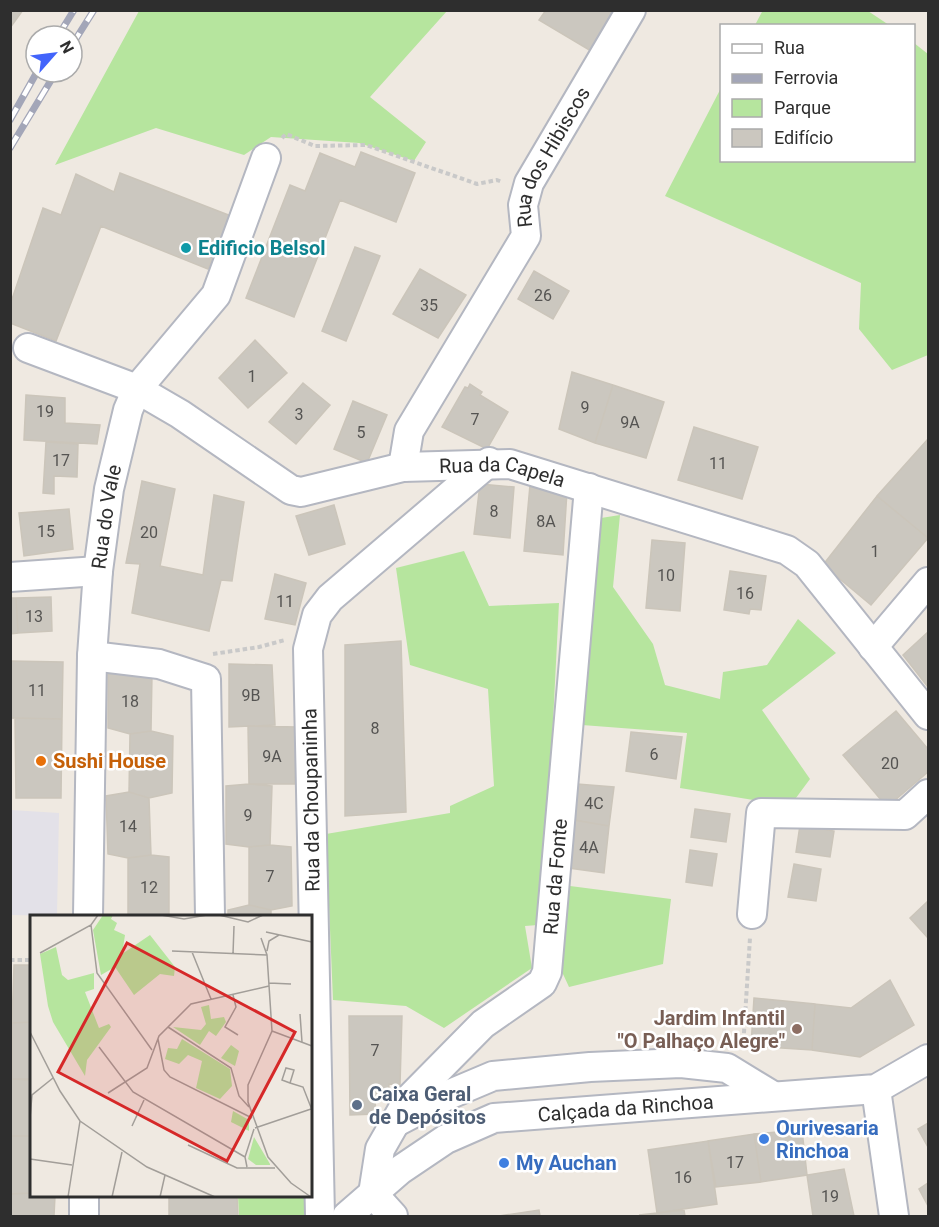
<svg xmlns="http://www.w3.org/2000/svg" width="939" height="1227" font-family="Roboto,sans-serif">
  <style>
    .industrial { fill: #e3e1e8 }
    .green { fill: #b6e59e }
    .building { fill: #cbc7bf; stroke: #cbc5ba; stroke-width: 1.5 }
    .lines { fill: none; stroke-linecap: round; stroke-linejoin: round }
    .minor-casing { stroke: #b4b7c1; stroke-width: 32 }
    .path { stroke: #c9c9c9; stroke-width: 4; stroke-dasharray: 4.5 3; stroke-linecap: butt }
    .minor { stroke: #fff; stroke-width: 28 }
    .rail-casing { stroke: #a3a6b8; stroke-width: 7 }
    .rail { stroke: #fff; stroke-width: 4.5; stroke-dasharray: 14; stroke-linecap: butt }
    .culture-dot { fill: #0f9aa8; stroke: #fff; stroke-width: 2 }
    .food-dot { fill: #e8710a; stroke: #fff; stroke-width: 2 }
    .education-dot { fill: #8d6e63; stroke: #fff; stroke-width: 2 }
    .service-dot { fill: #5c6f8a; stroke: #fff; stroke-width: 2 }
    .shop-dot { fill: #3f7fe0; stroke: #fff; stroke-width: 2 }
    .labels { text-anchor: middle; stroke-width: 5; stroke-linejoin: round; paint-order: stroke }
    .number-label { font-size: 16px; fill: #555452 }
    .street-label { font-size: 20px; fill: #2e2e2e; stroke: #fff }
    .culture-label { font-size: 20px; font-weight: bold; fill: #0d838f; stroke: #fff; text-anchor: start }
    .food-label { font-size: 20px; font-weight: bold; fill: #c56008; stroke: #fff; text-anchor: start }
    .education-label { font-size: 20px; font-weight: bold; fill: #785e54; stroke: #fff; text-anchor: end }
    .service-label { font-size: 20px; font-weight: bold; fill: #4e5e75; stroke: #fff; text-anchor: start }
    .shop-label { font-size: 20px; font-weight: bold; fill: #366cbe; stroke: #fff; text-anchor: start }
    .inset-road { fill: none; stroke: #a29e99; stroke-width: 1.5 }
    .view { fill: #d62828; fill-opacity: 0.15; stroke: #d62828; stroke-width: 3 }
    .inset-edge { fill: none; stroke: #2e2e2e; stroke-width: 3 }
  </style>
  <rect width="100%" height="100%" fill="#efe9e1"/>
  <path class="industrial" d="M11,810L59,813L57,916L11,915Z"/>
  <path class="green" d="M763,10L868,11L889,25H755Z
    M139,11H447L370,97L426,142L414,161L359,143L271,137L244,155L156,128L55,165Z
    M914,43L928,54V355L892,370L859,329L861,283L665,196L721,88L722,160H914Z
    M620,515L613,587L653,644L665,685L720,699L723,672L767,665L798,619L836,653L762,710L810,779L790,806L680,788L687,733L582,725L601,518Z
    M464,551L489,606L559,603L550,781L538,925L525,926L532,968L444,1028L406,1006L333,1000L326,834L450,813V806L494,786L488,689L410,665L396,568Z
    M570,886L671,899L663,964L569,987L557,961Z
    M238,1196H305V1216H239Z"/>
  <path class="building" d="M10,10H23L10,28Z
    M546,10H618L591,51L539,20Z
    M361,152L415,173L396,222L340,200L294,317L246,298L290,185L305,191L320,153L355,167Z
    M120,173L231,216L208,269L101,226L56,341L10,323V305L43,208L61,215L76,174L114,192Z
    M355,247L380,256L346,341L322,331Z
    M420,269L466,295L438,338L393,314Z
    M534,271L569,291L553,319L518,299Z
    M255,340L287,373L248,408L219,378Z
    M572,372L613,385L595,443L559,429Z
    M303,383L330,405L296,444L269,422Z
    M470,384L482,392L480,395L508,412L487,449L442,427L465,387L468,388Z
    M613,385L664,402L646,458L595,443Z
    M26,395L65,398V423L100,425L97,444L24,440Z
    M353,401L387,415L367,463L334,449Z
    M694,427L758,447L742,499L678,480Z
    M928,439V538L877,496Z
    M46,442L78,444L77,477L54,476V494L43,493Z
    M142,481L175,489L160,566L203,575L214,495L244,502L232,581L221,580L209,631L132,613L140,564L126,563Z
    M480,484L514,487L510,538L474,534Z
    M530,485L567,491L563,555L524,551Z
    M877,496L928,538L871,605L823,565Z
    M334,505L345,544L309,555L296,516Z
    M69,509L73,549L24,556L19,513Z
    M652,540L685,543L680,611L646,608Z
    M730,571L766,576L761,610L750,609L749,614L724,610Z
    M275,574L306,583L295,625L265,619Z
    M51,597L52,631L18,633L16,598Z
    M10,598H16L18,633L10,634Z
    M928,632V687L903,655Z
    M401,641L406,812L345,816V645Z
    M10,661L63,662L62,719L10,718Z
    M229,664L272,665L275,725L229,727Z
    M131,670L152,674L151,731L130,734L108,728V674Z
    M896,711L928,749V772L887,807L843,755Z
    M15,718L62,719L61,798H16Z
    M248,726L296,727L295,784H249Z
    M151,731L173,736L172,793L149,798L129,792L130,734Z
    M631,732L682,737L676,779L626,771Z
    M249,784L272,786L270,845L249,847L226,844V786Z
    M577,784L614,787L609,826L574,820Z
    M129,792L149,798L151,855L128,858L108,854L106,796Z
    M695,809L730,814L726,842L691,837Z
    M574,820L609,826L604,873L569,868Z
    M800,825L834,831L830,857L796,852Z
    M270,845L291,847L292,906L271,910L249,905V847Z
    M690,850L717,854L712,886L686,882Z
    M151,855L169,857V916H128V858Z
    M794,864L821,869L816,901L788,897Z
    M928,901V938L910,918Z
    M249,905L271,910V916H228V910Z
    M14,965H32V1022L12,1023Z
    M890,980L914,1025L860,1057L812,1050L815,1004L851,1008Z
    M754,998L815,1004L812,1050L751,1046Z
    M349,1016H402L400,1085L389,1084L388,1101L375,1100L376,1114L350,1115Z
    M32,1022V1079H12V1023Z
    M10,1079L32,1080V1136H10Z
    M928,1123V1147L918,1129Z
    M802,1130L807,1175L761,1182L754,1134Z
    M754,1134L761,1182L716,1187L708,1141Z
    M10,1136H32V1193L10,1194Z
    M708,1141L717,1204L657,1213L648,1150Z
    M844,1169L854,1216H813L807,1175Z
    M928,1183V1206L919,1189Z
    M32,1193L55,1196L54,1216H10V1194Z
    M169,1196H237L238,1216H169Z
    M539,1210L540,1216H499Z
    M684,1210L685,1216L639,1215Z"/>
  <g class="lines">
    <defs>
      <g id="minor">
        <path id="s1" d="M28,348L137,389L180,414L291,490L301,492L403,467L510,464L787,550L807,564L928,715"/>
        <path id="s2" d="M403,467L409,431L526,236L523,205L529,183L631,10"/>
        <path d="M10,577L98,571"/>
        <path d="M873,647L928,582"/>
        <path d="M92,656L159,664L206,679L210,916"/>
        <path d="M752,914L761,813L905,815L928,794"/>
        <path id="s3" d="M88,916L92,656L98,571L109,489L128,410L137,389L216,295L266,158"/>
        <path d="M876,1089L894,1216"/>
        <path d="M398,1121L448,1095L493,1076L590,1067L681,1063L727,1068L773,1096"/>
        <path d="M84,1216V1196"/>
        <path d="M320,1216L308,649L317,615L330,598L489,462"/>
        <path id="s4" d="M347,1216L400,1170L446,1139L494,1118L876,1089L928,1059"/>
        <path id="s5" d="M393,1216L373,1194L380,1149L408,1100L483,1024L542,983L547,972L589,488"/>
      </g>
    </defs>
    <use href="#minor" class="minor-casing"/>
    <path class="path" d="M282,138L286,134L315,146L366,145L477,184L497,180L502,182
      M213,654L259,647L285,640
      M10,960H32
      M743,1048L750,938"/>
    <use href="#minor" class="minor"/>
    <defs>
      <path id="rail" d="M58,36L74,10
        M72,45L94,10
        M10,120L37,72
        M10,148L56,72"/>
    </defs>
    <use href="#rail" class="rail-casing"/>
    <use href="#rail" class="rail"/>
  </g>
  <circle class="culture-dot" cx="186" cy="248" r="6"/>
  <circle class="food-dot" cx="41" cy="761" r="6"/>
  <circle class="education-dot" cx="797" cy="1029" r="6"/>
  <circle class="service-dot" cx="357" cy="1105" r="6"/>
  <g class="shop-dot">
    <circle cx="764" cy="1139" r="6"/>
    <circle cx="504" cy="1163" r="6"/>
  </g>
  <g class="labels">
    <g class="number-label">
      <text x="543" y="301">26</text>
      <text x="429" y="311">35</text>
      <text x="252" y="382">1</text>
      <text x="585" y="413">9</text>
      <text x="45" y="417">19</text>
      <text x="299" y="420">3</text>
      <text x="475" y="425">7</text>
      <text x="630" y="428">9A</text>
      <text x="361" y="438">5</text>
      <text x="61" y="466">17</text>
      <text x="718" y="469">11</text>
      <text x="494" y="517">8</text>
      <text x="546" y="527">8A</text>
      <text x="46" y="537">15</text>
      <text x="149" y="538">20</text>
      <text x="875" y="557">1</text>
      <text x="666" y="581">10</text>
      <text x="745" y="599">16</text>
      <text x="285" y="607">11</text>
      <text x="34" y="622">13</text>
      <text x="37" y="696">11</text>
      <text x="251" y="701">9B</text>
      <text x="130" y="707">18</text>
      <text x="375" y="734">8</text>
      <text x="654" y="760">6</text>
      <text x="272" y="762">9A</text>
      <text x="890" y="769">20</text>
      <text x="594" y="809">4C</text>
      <text x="248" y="821">9</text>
      <text x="128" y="832">14</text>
      <text x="589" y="853">4A</text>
      <text x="270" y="882">7</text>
      <text x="149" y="893">12</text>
      <text x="375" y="1056">7</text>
      <text x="735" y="1168">17</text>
      <text x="683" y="1183">16</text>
      <text x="830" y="1202">19</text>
    </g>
    <g class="street-label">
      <text dy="7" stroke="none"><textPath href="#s2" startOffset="350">Rua dos Hibiscos</textPath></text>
      <text dy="7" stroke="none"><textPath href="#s1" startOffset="516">Rua da Capela</textPath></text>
      <text dy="7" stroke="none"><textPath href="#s3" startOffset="400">Rua do Vale</textPath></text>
      <text transform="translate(311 800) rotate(-91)" y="7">Rua da Choupaninha</text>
      <text dy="7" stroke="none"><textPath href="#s5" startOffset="418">Rua da Fonte</textPath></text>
      <text dy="7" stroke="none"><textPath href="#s4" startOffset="310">Calçada da Rinchoa</textPath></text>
    </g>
    <g class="culture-label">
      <text x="198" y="255">Edificio Belsol</text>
    </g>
    <g class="food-label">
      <text x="53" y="768">Sushi House</text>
    </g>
    <g class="education-label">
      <text x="785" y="1025">Jardim Infantil<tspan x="785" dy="23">"O Palhaço Alegre"</tspan></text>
    </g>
    <g class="service-label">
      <text x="369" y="1101">Caixa Geral<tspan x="369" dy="23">de Depósitos</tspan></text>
    </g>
    <g class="shop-label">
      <text x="776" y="1135">Ourivesaria<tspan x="776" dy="23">Rinchoa</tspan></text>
      <text x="516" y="1170">My Auchan</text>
    </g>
  </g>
  <g transform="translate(30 915)">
    <rect width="282" height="282" fill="#efe9e1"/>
    <path d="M73,0H83L81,4L87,8L84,15L95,20L92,39L120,20L145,52L144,61L130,59L104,80L85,52L71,60L63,15ZM26,32L32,60L38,65L64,58V74L55,77L69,113L79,109L81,112L57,145L55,161L23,107L18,91L10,39ZM179,90L181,104L194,102L196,107L186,121L179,116L170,130L143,112L171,115L176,109L171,92ZM152,124L200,154L202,171L190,184L166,173L172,146L158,140L149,149L135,144L138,133L147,134ZM201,130L209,136L205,151L191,143ZM203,196L219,205V216L201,207ZM224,222L240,249V250H226L218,244Z" fill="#b6e59e"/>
    <path class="inset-road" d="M131,0L154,4L177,0M189,0L218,7L233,0M61,10L67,58L122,135M236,17L282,27M231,23L237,40L242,116L218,170V187L238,242L261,268L281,282M142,36L237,40M237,36L239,26L249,20M162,37L181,84M10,38L61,10L68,0M203,39L204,11M239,68L261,69M203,80L206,92L195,112L208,120M270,99L272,127M138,112L201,153L209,181L219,192M242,116L282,131M0,117L30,176L50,206L117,252L185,282M128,124L134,155L140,162L222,203M69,132L103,177L215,242M260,168L264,155L256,153L252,165L260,168L273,172L282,195M78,178L117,153L129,121L161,89L239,71M0,203L2,180L23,163M102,211L114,185M225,213L281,194M158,230L207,253H245M0,244L42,250M217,252L215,242L224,214M38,282L50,206M82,282L92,237M130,282L135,260"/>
    <path class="view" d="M97,28L265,117L197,246L28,157Z"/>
    <rect width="282" height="282" class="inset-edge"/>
  </g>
  <rect width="939" height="1227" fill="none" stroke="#2e2e2e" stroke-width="24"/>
  <rect x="720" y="24" width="195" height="138" fill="#ffffff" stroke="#ababab" stroke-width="1.5"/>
  <rect x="732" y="44" width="30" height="9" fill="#ffffff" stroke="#ababab" stroke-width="1.5"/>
  <text x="774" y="54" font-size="18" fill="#2e2e2e">Rua</text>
  <rect x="732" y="74" width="30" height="9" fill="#a3a6b8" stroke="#ababab" stroke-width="1.5"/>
  <text x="774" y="84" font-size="18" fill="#2e2e2e">Ferrovia</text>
  <rect x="732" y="99" width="30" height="18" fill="#b6e59e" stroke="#ababab" stroke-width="1.5"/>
  <text x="774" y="114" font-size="18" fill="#2e2e2e">Parque</text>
  <rect x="732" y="129" width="30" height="18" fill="#cbc7bf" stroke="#ababab" stroke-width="1.5"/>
  <text x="774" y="144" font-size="18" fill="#2e2e2e">Edifício</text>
  <g transform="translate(54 54) rotate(62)"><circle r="28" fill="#ffffff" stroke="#ababab" stroke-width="1.5"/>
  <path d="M0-4.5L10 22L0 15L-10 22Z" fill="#4264fb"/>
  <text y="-9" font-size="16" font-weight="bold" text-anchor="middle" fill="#2e2e2e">N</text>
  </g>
</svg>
